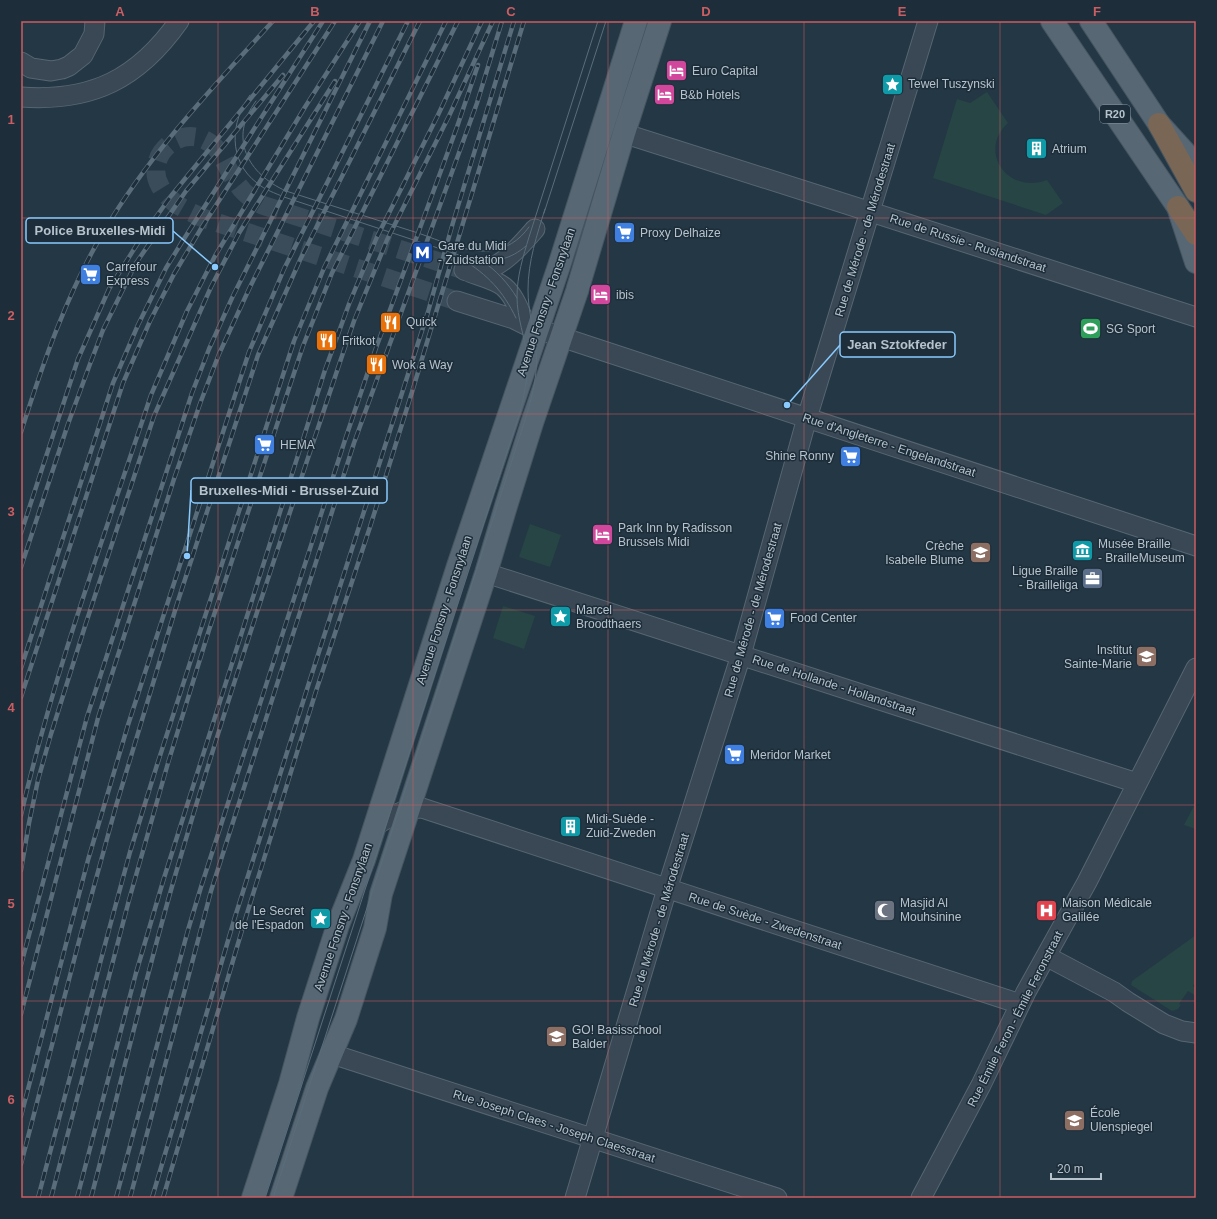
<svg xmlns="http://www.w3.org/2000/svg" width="1217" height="1219" font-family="Arial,sans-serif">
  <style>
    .green { fill: #264544 }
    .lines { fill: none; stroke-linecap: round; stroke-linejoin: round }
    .minor-tunnel { stroke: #3a4c59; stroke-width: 19; stroke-dasharray: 19 10; stroke-linecap: butt }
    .minor-casing { stroke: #576671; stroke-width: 21 }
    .major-casing { stroke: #455460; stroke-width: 24 }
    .highway-casing { stroke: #43535e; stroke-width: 24 }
    .minor { stroke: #394854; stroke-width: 19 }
    .major { stroke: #576874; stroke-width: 22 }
    .highway { stroke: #7a6655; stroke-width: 22 }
    .tram { stroke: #5a6d7b; stroke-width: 1 }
    .rail-casing { stroke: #5a6d7b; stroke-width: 4.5 }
    .rail { stroke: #1d2d39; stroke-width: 3; stroke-dasharray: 9; stroke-linecap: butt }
    .grid { fill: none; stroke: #cb5e62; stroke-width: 1; stroke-opacity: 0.55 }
    .labels { text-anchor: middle; stroke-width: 3; stroke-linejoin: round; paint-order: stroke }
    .shield { fill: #1d2d39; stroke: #8896a1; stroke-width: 1 }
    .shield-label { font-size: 11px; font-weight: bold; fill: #b6c3cd }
    .poi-label { font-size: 12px; fill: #b6c3cd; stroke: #1d2d39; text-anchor: start }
    .street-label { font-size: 12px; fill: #b6c3cd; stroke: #1d2d39 }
    .leader { fill: none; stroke: #89caff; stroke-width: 1.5 }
    .callout-dot { fill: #89caff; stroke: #1d2d39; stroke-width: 1.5 }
    .callout { fill: #1d2d39; stroke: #89caff; stroke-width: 1.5 }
    .callout-label { font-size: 13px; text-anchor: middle; font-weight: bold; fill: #b6c3cd }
    .neatline { fill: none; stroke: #cb5e62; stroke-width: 1.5 }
    .grid-label { font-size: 13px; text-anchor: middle; font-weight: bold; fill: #cb5e62 }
  </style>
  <rect width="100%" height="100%" fill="#243744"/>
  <path class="green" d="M987,92L1008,123C977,151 1008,195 1047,180L1063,203L1046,215L933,178L957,99L970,103Z
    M530,524L561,535L550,567L519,557Z
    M503,606L535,616L524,649L493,638Z
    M1196,802V829L1184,825Z
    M1196,935V981L1193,986L1196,989V996L1188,991L1179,1004L1181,1005L1178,1009L1172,1011L1131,985L1132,981Z"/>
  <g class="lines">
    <path class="minor-tunnel" d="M457,301L203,218C186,210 169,203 160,186C144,158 177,126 205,140C224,149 226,171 239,186C245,195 254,200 262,205L464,270"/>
    <defs>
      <path id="minor" d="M21,62L31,68L51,71L62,69L69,66L83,55L94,34L95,21
        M21,97C92,102 138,79 179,21
        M610,129L871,212L1196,317
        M464,270C475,275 495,279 504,287C515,296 520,313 526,325
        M467,271C471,271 476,271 480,271C501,269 522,244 535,229
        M457,301L514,319L526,325L561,337L1196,546
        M486,573L1137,783
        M375,826C390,816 403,809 422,808L1020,1004
        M1046,956L1114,992L1128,1002L1164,1024L1182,1031L1196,1033
        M332,1054L777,1198
        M575,1198L667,889L741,655L807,418L928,21
        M921,1198L981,1085L1026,992L1087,882L1196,668"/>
      <path id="major" d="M1052,21L1178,207L1196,262
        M1091,21L1159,124L1196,165
        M253,1198L290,1084L308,1018L338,925L364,860L458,566L559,266L636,21
        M281,1198L317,1088L346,1019L375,928L381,894L486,573L506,506L532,423L577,291L624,133L660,21"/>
      <path id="highway" d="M1159,124L1196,191
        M1178,207L1196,234"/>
    </defs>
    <use href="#minor" class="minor-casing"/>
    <use href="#major" class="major-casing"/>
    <use href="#highway" class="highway-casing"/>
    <use href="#minor" class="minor"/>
    <use href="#major" class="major"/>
    <use href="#highway" class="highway"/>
    <path class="tram" d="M250,95C230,122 228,161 257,183C265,190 275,193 284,197L477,261C496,262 511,259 526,246
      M256,101C228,138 248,174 286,191C330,205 374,219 418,233C439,240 466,253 489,251C506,249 519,241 529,227
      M544,213L606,21
      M462,259C488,275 503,291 516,318
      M482,261C496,270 508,283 517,298
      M265,1198L520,412C524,394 529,376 527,357C525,337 517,318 517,297C517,276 523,257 529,237L598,21
      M273,1198L527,414C533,393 538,373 536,351C534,330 528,311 528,290C528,261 537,235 545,209"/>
    <defs>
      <path id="rail" d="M21,432C43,363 67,293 104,231C150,153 213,87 273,21
        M21,533L78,359L109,289L141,238L171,196L314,21
        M21,567L68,424L90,364L103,330L136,263L186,191L283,75
        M21,668L113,383L138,325L166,268L182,242L323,21
        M21,697L123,383L150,321L174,274L202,227L335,21
        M21,815C54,672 105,534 151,395L187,311L215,256L305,107L360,21
        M21,870L29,823L38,780L51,734L86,623L154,416L211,287L239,233L335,81
        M21,965L87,717L192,393L209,349L232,298L370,21
        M21,1014L98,718L174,479L201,401L219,354L250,287L383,21
        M21,1116L88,860L128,725L249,352L284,269L408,21
        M21,1164L79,941L116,806L177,604L258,355L300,260L420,21
        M38,1198L107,937L130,852L157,765L294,341L324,268L446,21
        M51,1198L129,900L168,763L209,630L303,346L332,273L458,21
        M77,1198L136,973L164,878L325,370L349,304L377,237L438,115L482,21
        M91,1198C119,1091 144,983 175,876C226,701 285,527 343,353L354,321L387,240L449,116L493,21
        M116,1198L188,930L201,887L345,440L376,348L457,127L478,65
        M130,1198L211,891L354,443L477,103L502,21
        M152,1198L235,917L308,686L428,312L452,226L514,21
        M163,1198L245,920L317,688L370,527L412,392L524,21"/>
    </defs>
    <use href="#rail" class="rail-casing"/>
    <use href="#rail" class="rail"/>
  </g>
  <path class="grid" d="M218,21V1198M413,21V1198M608,21V1198M804,21V1198M1000,21V1198M21,218H1196M21,414H1196M21,610H1196M21,805H1196M21,1001H1196"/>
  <defs>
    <symbol id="hotel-square" viewBox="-11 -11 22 22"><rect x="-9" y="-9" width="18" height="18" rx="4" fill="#d1479c" stroke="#1d2d39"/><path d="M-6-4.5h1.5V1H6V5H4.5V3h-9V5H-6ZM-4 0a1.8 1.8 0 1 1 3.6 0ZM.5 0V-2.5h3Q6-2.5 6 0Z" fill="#fff"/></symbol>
    <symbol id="sight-square" viewBox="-11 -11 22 22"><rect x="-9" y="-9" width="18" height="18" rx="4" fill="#0f9aa8" stroke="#1d2d39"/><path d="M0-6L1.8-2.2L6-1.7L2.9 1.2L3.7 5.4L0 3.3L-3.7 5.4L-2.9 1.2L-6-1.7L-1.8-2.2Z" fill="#fff"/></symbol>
    <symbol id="building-square" viewBox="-11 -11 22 22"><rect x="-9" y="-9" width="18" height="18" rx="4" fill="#0f9aa8" stroke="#1d2d39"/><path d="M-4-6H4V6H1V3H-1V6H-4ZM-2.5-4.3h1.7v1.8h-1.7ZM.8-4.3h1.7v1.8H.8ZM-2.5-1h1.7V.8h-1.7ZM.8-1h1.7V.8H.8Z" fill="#fff"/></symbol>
    <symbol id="supermarket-square" viewBox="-11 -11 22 22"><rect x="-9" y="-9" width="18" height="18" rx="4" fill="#3f7fe0" stroke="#1d2d39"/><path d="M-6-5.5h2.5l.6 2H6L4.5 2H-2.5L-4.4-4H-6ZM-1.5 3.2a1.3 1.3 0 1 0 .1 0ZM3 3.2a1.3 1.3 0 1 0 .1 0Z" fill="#fff"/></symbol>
    <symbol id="metro-square" viewBox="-11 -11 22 22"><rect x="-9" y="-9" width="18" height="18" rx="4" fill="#1a4fb4" stroke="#1d2d39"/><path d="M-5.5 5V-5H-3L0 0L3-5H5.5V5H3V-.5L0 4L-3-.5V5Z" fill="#fff"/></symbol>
    <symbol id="restaurant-square" viewBox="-11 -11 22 22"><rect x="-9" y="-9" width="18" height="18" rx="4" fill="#e8710a" stroke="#1d2d39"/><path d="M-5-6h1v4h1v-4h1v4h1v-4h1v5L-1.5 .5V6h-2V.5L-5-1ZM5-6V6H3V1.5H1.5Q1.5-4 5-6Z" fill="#fff"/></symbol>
    <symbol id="stadium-square" viewBox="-11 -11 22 22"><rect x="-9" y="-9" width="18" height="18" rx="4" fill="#2e9e5b" stroke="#1d2d39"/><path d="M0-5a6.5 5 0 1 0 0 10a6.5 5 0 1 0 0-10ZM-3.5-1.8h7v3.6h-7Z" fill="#fff"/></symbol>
    <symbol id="museum-square" viewBox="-11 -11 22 22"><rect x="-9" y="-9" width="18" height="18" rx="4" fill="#0f9aa8" stroke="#1d2d39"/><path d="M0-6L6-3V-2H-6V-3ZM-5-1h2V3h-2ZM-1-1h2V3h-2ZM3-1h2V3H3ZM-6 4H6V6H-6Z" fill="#fff"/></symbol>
    <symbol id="school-square" viewBox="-11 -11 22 22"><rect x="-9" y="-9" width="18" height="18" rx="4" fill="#8d6e63" stroke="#1d2d39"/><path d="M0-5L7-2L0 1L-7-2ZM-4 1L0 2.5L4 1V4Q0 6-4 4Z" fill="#fff"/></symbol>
    <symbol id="office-square" viewBox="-11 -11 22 22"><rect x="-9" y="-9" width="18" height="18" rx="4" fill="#5c6f8a" stroke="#1d2d39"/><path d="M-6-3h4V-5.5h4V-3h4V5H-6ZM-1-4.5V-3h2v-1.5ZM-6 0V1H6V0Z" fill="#fff"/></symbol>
    <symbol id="mosque-square" viewBox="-11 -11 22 22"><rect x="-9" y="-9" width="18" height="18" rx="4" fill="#6b7280" stroke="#1d2d39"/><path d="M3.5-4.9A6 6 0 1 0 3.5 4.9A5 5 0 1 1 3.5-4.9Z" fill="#fff"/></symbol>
    <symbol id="hospital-square" viewBox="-11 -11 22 22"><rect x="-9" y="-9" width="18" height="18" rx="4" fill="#e0444e" stroke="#1d2d39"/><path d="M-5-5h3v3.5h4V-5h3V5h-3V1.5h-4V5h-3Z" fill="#fff"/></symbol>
  </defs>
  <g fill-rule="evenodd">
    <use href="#hotel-square" x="664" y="58" width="25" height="25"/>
    <use href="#sight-square" x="880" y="72" width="25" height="25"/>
    <use href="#hotel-square" x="652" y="82" width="25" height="25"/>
    <use href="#building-square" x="1024" y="136" width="25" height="25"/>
    <use href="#supermarket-square" x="612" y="220" width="25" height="25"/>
    <use href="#metro-square" x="410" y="240" width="25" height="25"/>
    <use href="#supermarket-square" x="78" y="262" width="25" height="25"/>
    <use href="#hotel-square" x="588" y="282" width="25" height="25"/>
    <use href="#restaurant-square" x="378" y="310" width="25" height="25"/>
    <use href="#stadium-square" x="1078" y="316" width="25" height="25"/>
    <use href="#restaurant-square" x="314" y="328" width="25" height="25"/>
    <use href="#restaurant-square" x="364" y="352" width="25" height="25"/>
    <use href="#supermarket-square" x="252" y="432" width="25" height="25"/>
    <use href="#supermarket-square" x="838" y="444" width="25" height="25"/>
    <use href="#hotel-square" x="590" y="522" width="25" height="25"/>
    <use href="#museum-square" x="1070" y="538" width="25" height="25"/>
    <use href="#school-square" x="968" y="540" width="25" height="25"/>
    <use href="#office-square" x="1080" y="566" width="25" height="25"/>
    <use href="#sight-square" x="548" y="604" width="25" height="25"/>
    <use href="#supermarket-square" x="762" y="606" width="25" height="25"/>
    <use href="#school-square" x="1134" y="644" width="25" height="25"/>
    <use href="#supermarket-square" x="722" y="742" width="25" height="25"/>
    <use href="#building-square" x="558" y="814" width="25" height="25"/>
    <use href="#mosque-square" x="872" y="898" width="25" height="25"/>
    <use href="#hospital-square" x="1034" y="898" width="25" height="25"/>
    <use href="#sight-square" x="308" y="906" width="25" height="25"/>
    <use href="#school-square" x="544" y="1024" width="25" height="25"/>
    <use href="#school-square" x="1062" y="1108" width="25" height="25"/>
  </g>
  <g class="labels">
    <rect class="shield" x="1100" y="105" width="30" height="18" rx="3"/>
    <g class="shield-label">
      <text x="1115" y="118">R20</text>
    </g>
    <g class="poi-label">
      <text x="692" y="75">Euro Capital</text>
      <text x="908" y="88">Tewel Tuszynski</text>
      <text x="680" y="99">B&amp;b Hotels</text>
      <text x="1052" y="153">Atrium</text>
      <text x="640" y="237">Proxy Delhaize</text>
      <text x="438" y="250">Gare du Midi<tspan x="438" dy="14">- Zuidstation</tspan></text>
      <text x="106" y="271">Carrefour<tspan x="106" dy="14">Express</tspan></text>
      <text x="616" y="299">ibis</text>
      <text x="406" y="326">Quick</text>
      <text x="1106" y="333">SG Sport</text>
      <text x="342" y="345">Fritkot</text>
      <text x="392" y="369">Wok a Way</text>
      <text x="280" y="449">HEMA</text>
      <text x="834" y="460" text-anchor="end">Shine Ronny</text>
      <text x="618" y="532">Park Inn by Radisson<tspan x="618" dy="14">Brussels Midi</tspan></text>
      <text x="1098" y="548">Musée Braille<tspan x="1098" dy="14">- BrailleMuseum</tspan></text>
      <text x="964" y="550" text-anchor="end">Crèche<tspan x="964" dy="14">Isabelle Blume</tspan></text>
      <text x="1078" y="575" text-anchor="end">Ligue Braille<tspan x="1078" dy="14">- Brailleliga</tspan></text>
      <text x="576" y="614">Marcel<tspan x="576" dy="14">Broodthaers</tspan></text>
      <text x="790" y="622">Food Center</text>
      <text x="1132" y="654" text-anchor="end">Institut<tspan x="1132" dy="14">Sainte-Marie</tspan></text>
      <text x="750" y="759">Meridor Market</text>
      <text x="586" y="823">Midi-Suède -<tspan x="586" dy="14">Zuid-Zweden</tspan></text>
      <text x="900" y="907">Masjid Al<tspan x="900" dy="14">Mouhsinine</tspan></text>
      <text x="1062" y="907">Maison Médicale<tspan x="1062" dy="14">Galilée</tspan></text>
      <text x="304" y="915" text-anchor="end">Le Secret<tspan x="304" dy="14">de l'Espadon</tspan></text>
      <text x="572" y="1034">GO! Basisschool<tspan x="572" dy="14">Balder</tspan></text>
      <text x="1090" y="1117">École<tspan x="1090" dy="14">Ulenspiegel</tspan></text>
    </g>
    <g class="street-label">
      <text transform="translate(865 230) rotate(-73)" y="4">Rue de Mérode - de Mérodestraat</text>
      <text transform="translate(968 243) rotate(18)" y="4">Rue de Russie - Ruslandstraat</text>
      <text transform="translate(546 302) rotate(-71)" y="4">Avenue Fonsny - Fonsnylaan</text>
      <text transform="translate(889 445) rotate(18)" y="4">Rue d'Angleterre - Engelandstraat</text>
      <text transform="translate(444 610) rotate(-72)" y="4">Avenue Fonsny - Fonsnylaan</text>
      <text transform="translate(753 610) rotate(-74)" y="4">Rue de Mérode - de Mérodestraat</text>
      <text transform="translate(834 685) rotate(18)" y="4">Rue de Hollande - Hollandstraat</text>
      <text transform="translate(343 917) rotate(-71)" y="4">Avenue Fonsny - Fonsnylaan</text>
      <text transform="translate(659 920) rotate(-73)" y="4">Rue de Mérode - de Mérodestraat</text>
      <text transform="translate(765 921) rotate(18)" y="4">Rue de Suède - Zwedenstraat</text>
      <text transform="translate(1015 1019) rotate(-63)" y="4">Rue Émile Feron - Émile Feronstraat</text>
      <text transform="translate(554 1126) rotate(18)" y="4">Rue Joseph Claes - Joseph Claesstraat</text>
    </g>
  </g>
  <path class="leader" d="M215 267L173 231M787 405L840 345M187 556L191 490"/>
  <g class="callout-dot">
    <circle cx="215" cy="267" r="4"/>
    <circle cx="787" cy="405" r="4"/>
    <circle cx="187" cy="556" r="4"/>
  </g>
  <g class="callout">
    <rect x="26" y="218" width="147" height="25" rx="4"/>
    <rect x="840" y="332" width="115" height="25" rx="4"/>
    <rect x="191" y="478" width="196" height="25" rx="4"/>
  </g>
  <g class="callout-label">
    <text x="100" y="235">Police Bruxelles-Midi</text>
    <text x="897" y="349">Jean Sztokfeder</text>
    <text x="289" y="495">Bruxelles-Midi - Brussel-Zuid</text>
  </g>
  <rect width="1217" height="1219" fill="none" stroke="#1d2d39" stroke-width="44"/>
  <path d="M1051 1173v6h50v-6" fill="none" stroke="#b6c3cd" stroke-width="2"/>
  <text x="1057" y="1173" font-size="12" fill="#b6c3cd" stroke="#1d2d39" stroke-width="3" paint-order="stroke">20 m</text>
  <rect x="22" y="22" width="1173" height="1175" class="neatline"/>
  <g class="grid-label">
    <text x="120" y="16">A</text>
    <text x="315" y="16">B</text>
    <text x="511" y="16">C</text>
    <text x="706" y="16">D</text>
    <text x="902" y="16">E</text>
    <text x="1097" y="16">F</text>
    <text x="11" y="124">1</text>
    <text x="11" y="320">2</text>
    <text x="11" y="516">3</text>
    <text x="11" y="712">4</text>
    <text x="11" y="908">5</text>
    <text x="11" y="1104">6</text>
  </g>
</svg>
